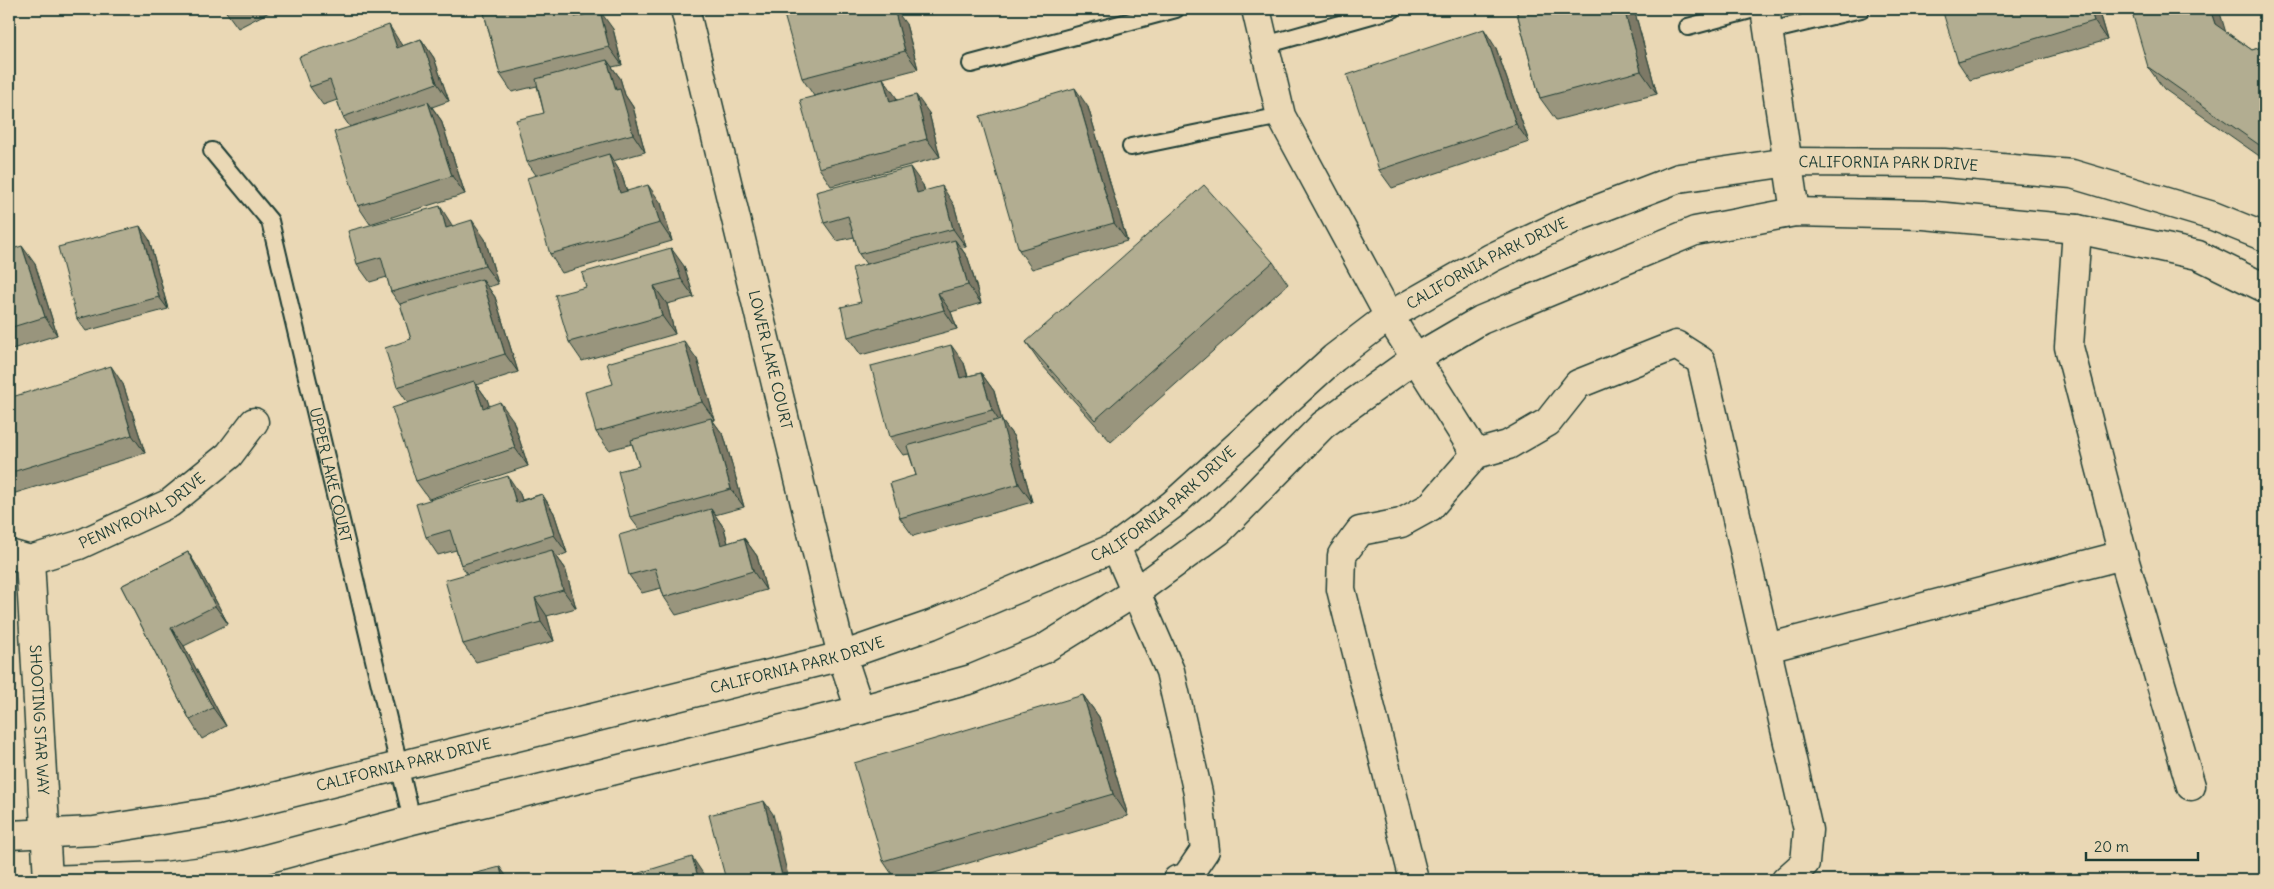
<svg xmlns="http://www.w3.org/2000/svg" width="2274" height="889" font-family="Delius,sans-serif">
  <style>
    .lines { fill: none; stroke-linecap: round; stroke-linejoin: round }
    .lane-casing { stroke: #1f3d34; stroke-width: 20 }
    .street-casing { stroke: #1f3d34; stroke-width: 31 }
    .lane { stroke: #ead8b5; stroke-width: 16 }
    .street { stroke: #ead8b5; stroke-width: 28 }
    .wall { fill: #99957d; stroke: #1f3d34 }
    .shaded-wall { fill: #7d7966; stroke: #1f3d34 }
    .building { fill: #b2ad91; stroke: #1f3d34 }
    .labels { text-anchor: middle; stroke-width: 4.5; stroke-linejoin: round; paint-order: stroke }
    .street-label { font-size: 15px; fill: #1f3d34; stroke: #ead8b5 }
  </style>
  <rect width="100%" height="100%" fill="#ead8b5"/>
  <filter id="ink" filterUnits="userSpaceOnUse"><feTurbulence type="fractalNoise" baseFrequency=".02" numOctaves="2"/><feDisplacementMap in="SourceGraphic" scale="10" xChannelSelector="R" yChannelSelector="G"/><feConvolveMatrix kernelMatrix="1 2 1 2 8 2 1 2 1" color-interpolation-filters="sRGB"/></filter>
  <g filter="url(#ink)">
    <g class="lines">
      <defs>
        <g id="lane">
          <path d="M1688,27L1754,9"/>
          <path d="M1770,31L1861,9"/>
          <path d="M1265,45L1393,9"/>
          <path d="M971,64L1176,9"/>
          <path d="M1131,147L1281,116"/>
          <path id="s1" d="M212,151L270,221L412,820"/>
        </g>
        <g id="street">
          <path id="s2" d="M685,9L842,656L860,710"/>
          <path d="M1256,9L1281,116L1389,316L1476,454"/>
          <path d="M1765,9L1795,212"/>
          <path d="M2077,229L2069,347L2123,555L2191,786"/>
          <path d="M1116,547L1170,671L1198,793L1205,850L1186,878L1177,880"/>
          <path id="s3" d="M9,554L30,560L79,545L170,503L229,455L254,422"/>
          <path id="s4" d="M30,560L48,880"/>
          <path d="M1767,648L2123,555"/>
          <path id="s5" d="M9,835L94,831L218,811L842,656L931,625L1116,547L1172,505L1334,358L1389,316L1491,258L1575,218L1679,178L1789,162L1944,163L2072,174L2213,216L2265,237"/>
          <path d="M46,880L166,876L236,867L412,820L860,710L972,679L1042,650L1137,591L1219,531L1323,425L1414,359L1481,320L1695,231L1795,212L1924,215L2077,229L2198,255L2265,288"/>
          <path d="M1414,880L1341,589L1342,555L1360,531L1401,523L1430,507L1476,454L1508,445L1548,422L1578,384L1676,345L1701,361L1808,830L1805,863L1786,880"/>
        </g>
      </defs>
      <use href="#lane" class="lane-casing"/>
      <use href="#street" class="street-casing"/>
      <use href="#lane" class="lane"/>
      <use href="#street" class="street"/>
    </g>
    <path class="wall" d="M224,9H275L238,28Z
      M483,9H582L583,15L613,29L622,65L612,67L620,78L625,95L633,107L645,152L613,161L621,173L627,191L661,203L672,241L562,273L550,254L536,175L527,162L544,113L537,86L512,92L500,74Z
      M1516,9H1634L1657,94L1556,120L1540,98Z
      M2098,9L2107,40L1970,80L1958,62Z
      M906,24L918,69L814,96L802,78Z
      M2226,32L2252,50L2265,46V160L2164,89L2148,67Z
      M421,39L434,58L449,101L432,107L441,120L465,194L370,224L358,206L350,127L343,117L337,100L323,105L310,87L401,44L402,46Z
      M1496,48L1529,142L1392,188L1379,170Z
      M896,97L897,100L929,113L940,157L831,186L819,168Z
      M1088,107L1127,241L1032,269L1019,250Z
      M923,185L925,191L954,205L966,247L961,248L968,258L981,303L951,312L957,329L861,355L848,337L861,302L866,264L859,254L854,237L837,241L824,223Z
      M452,225L453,226L485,239L498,284L488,287L495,297L518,372L477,385L487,399L489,406L513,420L528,466L429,499L416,481L408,403L397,387L411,339L401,306L391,292L387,277L370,282L357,264Z
      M149,239L168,309L86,331L77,319Z
      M9,250L35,264L57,335L9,350Z
      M1273,262L1288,284L1111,442L1042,365L1026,342Z
      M684,266L694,297L667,304L675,334L582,361L569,342Z
      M697,359L715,420L713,421L724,436L744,507L715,515L724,528L728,543L744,538L757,556L766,590L676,615L664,597L661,588L642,593L629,575L639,529L630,517L639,466L632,444L609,450L596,432Z
      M964,363L968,376L981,373L994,391L1002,421L1014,437L1032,502L913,536L900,518L916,475L909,454L903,455L890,437Z
      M123,384L145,453L9,495V398Z
      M520,494L522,500L542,494L554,513L567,553L557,557L565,568L576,608L547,616L554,641L476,662L463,644L467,574L461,565L456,550L438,555L426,537Z
      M188,552L200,571L228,624L184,646L226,726L202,739L190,720L121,586Z
      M1083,695L1099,717L1128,816L911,880H896L883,861Z"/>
    <path class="shaded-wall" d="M573,9H582L588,36L575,17Z
      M866,9H874L880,31L867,13Z
      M894,9H895L906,24L918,69L905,51Z
      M1624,9H1634L1657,94L1641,71Z
      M2090,9H2098L2107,40L2094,21Z
      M2210,9H2219L2230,47L2215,24Z
      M600,11L613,29L622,65L609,47Z
      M389,25L401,44L410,66L397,48Z
      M1484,29L1496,48L1529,142L1516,124Z
      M421,39L434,58L449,101L437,83Z
      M607,60L620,78L625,95L633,107L645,152L633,134L616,90Z
      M883,78L896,97L903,120L890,102Z
      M1075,88L1088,107L1127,241L1114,223Z
      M916,95L929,113L940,157L927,139Z
      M428,102L441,120L465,194L452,176Z
      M609,154L621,173L633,211L620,193Z
      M910,167L923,185L930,211L917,193Z
      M648,185L661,203L672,241L660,223Z
      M942,186L954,205L966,247L953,229Z
      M440,206L452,225L458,246L446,228Z
      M472,220L485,239L498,284L485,266Z
      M140,226L149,239L168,309L159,297Z
      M955,240L968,258L981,303L968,285Z
      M22,246L35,264L57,335L45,317Z
      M671,248L684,266L694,297L681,279Z
      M482,279L495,297L518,372L505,354Z
      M654,286L667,304L675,334L662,316Z
      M938,293L951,312L957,329L944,310Z
      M684,341L697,359L715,420L702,402Z
      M951,345L964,363L973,397L960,378Z
      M111,366L123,384L145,453L132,435Z
      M981,373L994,391L1002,421L1014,437L1032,502L1019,484L1003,427L992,410Z
      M474,381L487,399L496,426L483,408Z
      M500,402L513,420L528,466L515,448Z
      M711,418L724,436L744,507L731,489Z
      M508,476L520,494L529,521L516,503Z
      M542,494L554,513L567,553L554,535Z
      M711,509L724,528L733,563L721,545Z
      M744,538L757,556L766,590L753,571Z
      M552,550L565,568L576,608L563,590Z
      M188,552L200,571L228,624L215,606Z
      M535,598L547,616L554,641L541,622Z
      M171,628L184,646L226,726L213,708Z
      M1083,695L1099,717L1128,816L1113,794Z
      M764,801L773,814L789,880H783Z
      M692,857L704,875L706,880H699Z
      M500,867L509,880H503Z"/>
    <path class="building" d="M483,9H573L575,17L600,11L609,47L500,74Z
      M791,9H866L867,13L884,9H894L905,51L802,78L783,11Z
      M1516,9H1624L1641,71L1540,98Z
      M1942,9H2090L2094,21L1958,62Z
      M2131,9H2210L2215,24L2252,50L2265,46V149L2148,67Z
      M389,25L397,48L421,39L437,83L343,117L330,80L310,87L299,57Z
      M1484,29L1516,124L1379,170L1347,75Z
      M607,60L616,90L620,89L633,134L527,162L516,120L544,113L536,79Z
      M883,78L890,102L916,95L927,139L819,168L800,100Z
      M1075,88L1114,223L1019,250L980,116Z
      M428,102L452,176L358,206L334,132Z
      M609,154L620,193L648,185L660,223L550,254L527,178Z
      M910,167L917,193L942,186L953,229L859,254L848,216L824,223L816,192Z
      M1204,185L1273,262L1095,420L1026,342Z
      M440,206L446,228L472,220L485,266L391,292L381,257L357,264L348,231Z
      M140,226L159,297L77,319L58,247Z
      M955,240L968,285L938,293L944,310L848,337L841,307L861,302L852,268Z
      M22,246L45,317L9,328V250Z
      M671,248L681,279L654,286L662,316L569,342L555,295L586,287L582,273Z
      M482,279L505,354L397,387L385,348L411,339L400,304Z
      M684,341L702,402L596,432L585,392L613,384L607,363Z
      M951,345L960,378L981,373L992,410L890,437L871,366Z
      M111,366L132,435L9,473V398Z
      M474,381L483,408L500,402L515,448L416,481L392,408Z
      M711,418L731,489L630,517L618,471L639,466L631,440Z
      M1001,419L1019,484L900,518L890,483L916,475L907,446Z
      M508,476L516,503L542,494L554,535L461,565L450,530L426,537L416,504Z
      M711,509L721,545L744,538L753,571L664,597L655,568L629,575L619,535Z
      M552,550L563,590L535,598L541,622L463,644L445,580Z
      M188,552L215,606L171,628L213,708L190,720L121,586Z
      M1083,695L1113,794L883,861L854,763Z
      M764,801L783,880H726L709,815Z
      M692,857L699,880H616Z
      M500,867L503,880H450Z"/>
  </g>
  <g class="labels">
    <g class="street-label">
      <text dy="5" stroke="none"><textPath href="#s5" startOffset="2039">CALIFORNIA PARK DRIVE</textPath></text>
      <text dy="5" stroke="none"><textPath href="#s5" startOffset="1618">CALIFORNIA PARK DRIVE</textPath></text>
      <text dy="5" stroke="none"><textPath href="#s2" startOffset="361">LOWER LAKE COURT</textPath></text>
      <text dy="5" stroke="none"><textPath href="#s1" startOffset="352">UPPER LAKE COURT</textPath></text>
      <text dy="5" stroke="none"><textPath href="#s5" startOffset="1212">CALIFORNIA PARK DRIVE</textPath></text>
      <text dy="5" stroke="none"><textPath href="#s3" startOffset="145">PENNYROYAL DRIVE</textPath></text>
      <text dy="5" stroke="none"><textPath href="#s5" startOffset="808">CALIFORNIA PARK DRIVE</textPath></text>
      <text dy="5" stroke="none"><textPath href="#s4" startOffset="160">SHOOTING STAR WAY</textPath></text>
      <text dy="5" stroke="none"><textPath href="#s5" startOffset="402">CALIFORNIA PARK DRIVE</textPath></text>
    </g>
  </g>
  <rect width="2274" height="889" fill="none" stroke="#ead8b5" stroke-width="30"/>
  <rect x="15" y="15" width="2244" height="859" fill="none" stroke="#1f3d34" stroke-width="2" filter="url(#ink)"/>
  <path d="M2086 852v8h112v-8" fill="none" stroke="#1f3d34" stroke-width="2.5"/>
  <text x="2094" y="852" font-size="15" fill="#1f3d34" stroke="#ead8b5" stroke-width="4" paint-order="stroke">20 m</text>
</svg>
